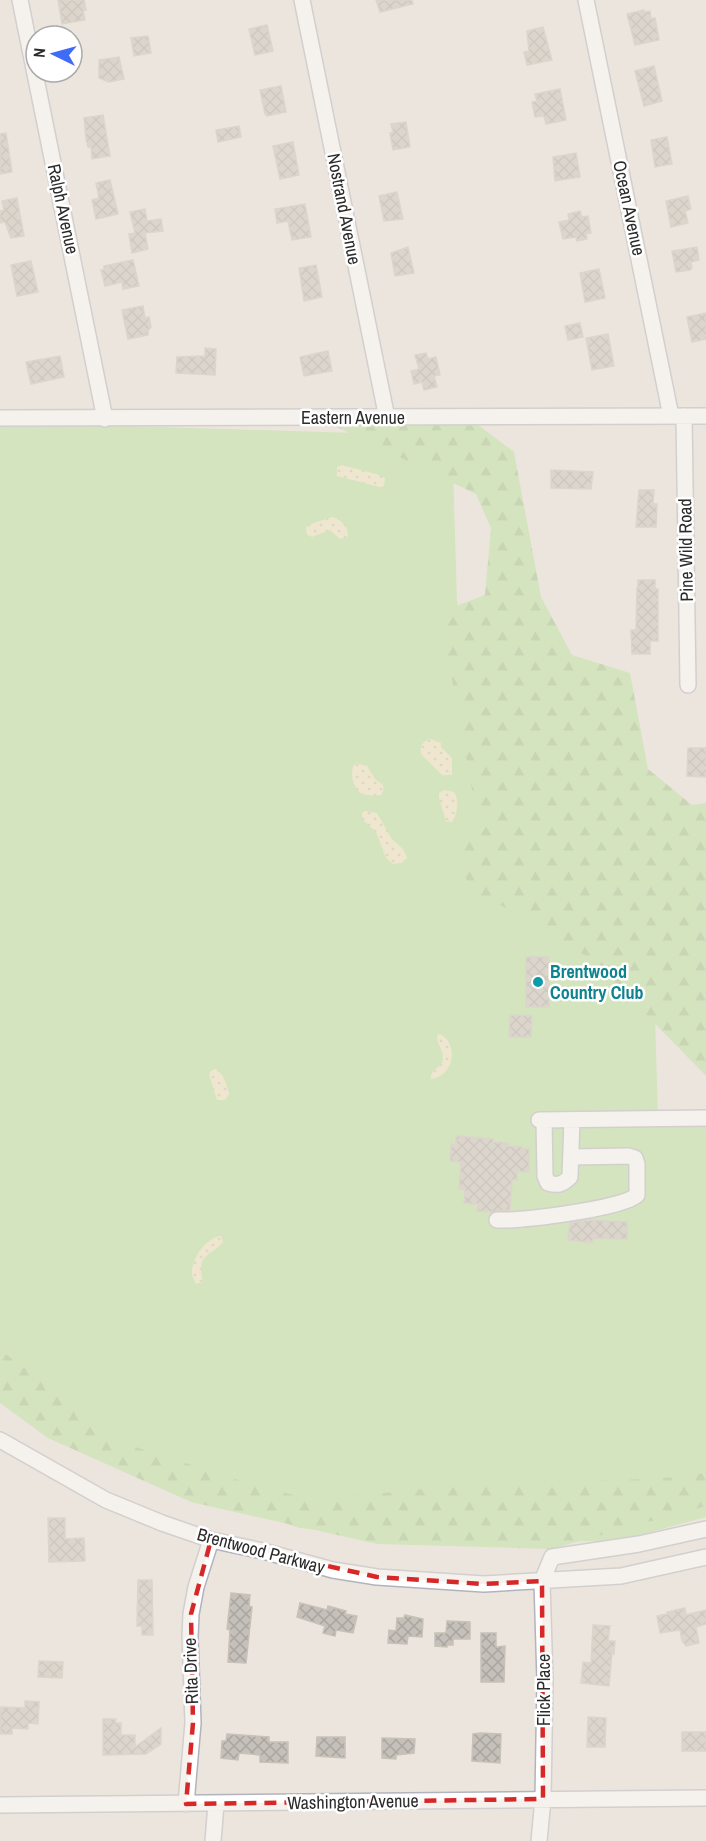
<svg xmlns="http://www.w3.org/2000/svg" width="706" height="1841" font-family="'Archivo Narrow',sans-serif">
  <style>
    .grass { fill: #b6e29b }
    .forest { fill: url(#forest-firs) }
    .sand { fill: url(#sand-dots) }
    .building { fill: url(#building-cross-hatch); stroke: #c8c1b7; stroke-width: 1.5 }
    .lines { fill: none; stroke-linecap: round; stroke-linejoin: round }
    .minor-casing { stroke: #b1b4be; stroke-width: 18 }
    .minor { stroke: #fff; stroke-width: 15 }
    .marked { fill: none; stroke: #d62828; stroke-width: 4.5; stroke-dasharray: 12 8; stroke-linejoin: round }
    .culture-dot { fill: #0f9aa8; stroke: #fff; stroke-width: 2 }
    .labels { text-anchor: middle; stroke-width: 5; stroke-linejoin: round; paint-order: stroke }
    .street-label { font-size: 18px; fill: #2b2b2b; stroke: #fff }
    .culture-label { font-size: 18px; font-weight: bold; fill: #0d838f; stroke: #fff; text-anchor: start }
  </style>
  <defs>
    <pattern id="forest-firs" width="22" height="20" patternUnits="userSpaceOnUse" patternTransform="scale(1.5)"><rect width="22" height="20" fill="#b6e29b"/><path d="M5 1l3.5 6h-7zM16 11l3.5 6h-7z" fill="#9dc286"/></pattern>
    <pattern id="sand-dots" width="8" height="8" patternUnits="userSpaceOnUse" patternTransform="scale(1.5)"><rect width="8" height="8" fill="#f1e7c1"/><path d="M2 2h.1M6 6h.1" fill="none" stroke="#cfc6a6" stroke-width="1.8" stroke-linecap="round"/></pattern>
    <pattern id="building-cross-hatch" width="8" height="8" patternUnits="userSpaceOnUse" patternTransform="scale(1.5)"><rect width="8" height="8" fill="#c5c0b9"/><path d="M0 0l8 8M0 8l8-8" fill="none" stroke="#a9a59f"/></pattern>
  </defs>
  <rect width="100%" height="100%" fill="#ece5dd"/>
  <path class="grass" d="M0,422L452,436L457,600L474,803L571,824L654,980L658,1118L706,1119V1517L618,1541L465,1542L299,1528L136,1469L0,1391Z"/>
  <path class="forest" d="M477,424L514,452L541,597L572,655L630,673L648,769L692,805L706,803V1076L594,961L518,914L472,891L457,860L478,823L440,612L485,595L491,528L476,494L337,427Z
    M0,1350L129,1445L254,1485L313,1500L434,1488L665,1478L706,1473V1506L551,1549L377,1544L191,1502L48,1438L0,1403Z"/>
  <path class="sand" d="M342,465L376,474L385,478L384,486L380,487L337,476V467Z
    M332,517C341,519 349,527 348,537L340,539L330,530L312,537L307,535L306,528L308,525Z
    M430,739L441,743V747L452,758V775H442L421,754C420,747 422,741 430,739Z
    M356,763L367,766L375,779L382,784L384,789L381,795C375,796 367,796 361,793C353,788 348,769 356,763Z
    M444,790L454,792C460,800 457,815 452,822L446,821L439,798V793Z
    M365,811L377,813L392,839L403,849L407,858L401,863L393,864L386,858L376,832L362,819V813Z
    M440,1034C461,1046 452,1077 431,1079C431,1067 442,1069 443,1059C443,1049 436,1043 437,1035Z
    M215,1069C224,1073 227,1085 229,1094L225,1100H217L209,1074L212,1070Z
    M221,1236L223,1242C209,1258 196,1253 203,1282L196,1284C194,1280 191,1275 192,1270C193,1257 207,1237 221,1236Z"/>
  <path class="building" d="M58,0H84L86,10L83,11L85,20L62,24Z
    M376,0H412L413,4L380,12Z
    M644,10V12L650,11L651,19L655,18L659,40L635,45L627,14Z
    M267,25L273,51L255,55L249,29Z
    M543,27L552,60L527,65L524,52L529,51L527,31Z
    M148,36L151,53L134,56L131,38Z
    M119,57L124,79L109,82L99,78V60Z
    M654,66L662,101L644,106L635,71Z
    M281,86L286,112L267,116L265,114L260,90Z
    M560,89L566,120L546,124L544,116L535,117L532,102L537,101L535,94Z
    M103,115L110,156L92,159L91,147H88L86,139L84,118Z
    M406,122L410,147L393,150L390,133L393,132L391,124Z
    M239,126L241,137L218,142L216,130Z
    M6,133L12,172L0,174V134Z
    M667,137L672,164L655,167L651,140Z
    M293,142L299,175L280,179L273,146Z
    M576,153L580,177L555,181L553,157Z
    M110,180L118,214L96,219L92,200L99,198L96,183Z
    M397,192L403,219L384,221L379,196Z
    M688,196L691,209L685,211L688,223L671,227L666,201Z
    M17,198L24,236L11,238L5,222L0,223V211L4,210L2,201Z
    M305,204L311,237L292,240L288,221L277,223L275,209Z
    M145,209L147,221L161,219L163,231L145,233L148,249L132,253L129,234L135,233L130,212Z
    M580,211L582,217L588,216L591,233L586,234L587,239L577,241L576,237L563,239L559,222L569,220L568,214Z
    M408,247L414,273L395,276L391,253Z
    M697,247L699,260L691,262L692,268L690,270L676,272L672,251Z
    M133,260L139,286L123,289L122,282L105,286L101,270H104V266Z
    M31,261L38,292L17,296L11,265Z
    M316,265L322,297L304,301L299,268Z
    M599,269L605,298L585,302L580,273Z
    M143,306L145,318L149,317L151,327L148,331V335L128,339L122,310Z
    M706,313V339L692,342L687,317Z
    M580,323L583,337L568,340L565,326Z
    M608,334L614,366L592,370L586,338Z
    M205,348L216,349L215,375L176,373L177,357L205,356Z
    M328,351L332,371L304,376L300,357Z
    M426,353L428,359L436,357L440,375L434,376L437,387L424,390L422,382L414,384L411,371L419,369L415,355Z
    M60,356L64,377L31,384L26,362Z
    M551,470L593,472L591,489L551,488Z
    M639,490H654L653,504H657L656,527H636Z
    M638,580H655V589H658V641H650V654H632L631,630H636L637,588H638Z
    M688,748H706V777L687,776Z
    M526,957H549V1007H526Z
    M510,1015L532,1016L531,1037H509Z
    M456,1136L493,1139V1142L508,1143V1146L522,1147V1149H529V1172L517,1171V1180H512L510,1210L491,1212L477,1211L478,1204L464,1203L465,1190L459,1189L461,1162L450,1161L451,1144L456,1145Z
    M590,1220L627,1222V1239L593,1238L592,1243L568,1240L570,1223Z
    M48,1518H65V1539L84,1538L85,1561L49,1562Z
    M138,1580H152L153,1635H142V1626H137Z
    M231,1593L250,1595L249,1606L252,1607L246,1663L228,1662L230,1630L227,1629Z
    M300,1603L327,1610L328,1606L346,1611L345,1614L357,1616L353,1633L336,1630L335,1636L323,1633L325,1626L297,1617Z
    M685,1608L686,1615L706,1610V1624L696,1627L699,1643L686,1646L682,1641L680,1630L660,1633L657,1616L667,1614V1612Z
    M405,1615L423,1619L422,1637L408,1636L407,1644L388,1643L389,1630L396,1631L397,1618H404Z
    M447,1621L470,1622V1639H453V1645H447V1647L435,1646V1633H446Z
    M593,1625L610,1626L608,1641H615L614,1654L612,1653L609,1686L581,1683L583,1662L591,1663Z
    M481,1633H496V1647L505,1646L504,1682H481Z
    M39,1661L63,1662L62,1678L38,1677Z
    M25,1701L39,1702L38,1724L28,1723V1729L12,1728V1734H0V1707L25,1708Z
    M588,1717L606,1718L605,1747H587Z
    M103,1719H116L115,1723H121V1735H135V1747L161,1728V1744L146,1754L103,1755Z
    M682,1732H706V1751H682Z
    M481,1733L501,1734L500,1763L472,1761L473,1734Z
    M227,1734L269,1737V1742H288V1763L260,1762V1755L239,1753L238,1760L221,1758L222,1741H226Z
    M317,1737H345V1758L316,1756Z
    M382,1738L415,1739L414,1753L396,1755V1759L382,1758Z"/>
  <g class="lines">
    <defs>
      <path id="minor" d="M20,0L105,419
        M302,0L387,418
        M586,0L671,416
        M684,416L688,685
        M0,418L706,416
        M539,1120L706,1118
        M544,1120L545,1176L548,1183C558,1186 563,1184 570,1177L572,1120
        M497,1220C520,1221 622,1209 637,1195V1164L635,1158L629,1156L571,1157
        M0,1440L106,1500L162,1523L211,1540L263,1551L333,1570L377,1577L484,1584L621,1576L706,1557
        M186,1804L193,1723L190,1637L191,1614L196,1587L211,1540
        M0,1805L706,1798
        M213,1841L216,1804
        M539,1841L543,1799L545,1681L542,1581L552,1557L639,1544L706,1529"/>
    </defs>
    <use href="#minor" class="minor-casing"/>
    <use href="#minor" class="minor"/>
  </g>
  <path d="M0 0H706V1841H0ZM211,1540L377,1577L484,1584L542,1581L543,1799L186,1804L193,1723L191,1614Z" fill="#ece5dd" fill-opacity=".55" fill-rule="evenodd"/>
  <path class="marked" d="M211,1540L377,1577L484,1584L542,1581L543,1799L186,1804L193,1723L191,1614Z"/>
  <circle class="culture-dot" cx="538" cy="982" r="6"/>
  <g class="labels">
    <g class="street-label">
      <text transform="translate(629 208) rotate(78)" y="6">Ocean Avenue</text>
      <text transform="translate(63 209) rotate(78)" y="6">Ralph Avenue</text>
      <text transform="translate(344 209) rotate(79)" y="6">Nostrand Avenue</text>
      <text x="353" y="424">Eastern Avenue</text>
      <text transform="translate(686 550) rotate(-91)" y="6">Pine Wild Road</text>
      <text transform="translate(261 1551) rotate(15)" y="6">Brentwood Parkway</text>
      <text transform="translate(191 1671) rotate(-92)" y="6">Rita Drive</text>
      <text transform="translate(544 1690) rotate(-90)" y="6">Flick Place</text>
      <text transform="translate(353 1802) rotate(-1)" y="6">Washington Avenue</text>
    </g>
    <g class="culture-label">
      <text x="550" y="978">Brentwood<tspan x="550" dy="21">Country Club</tspan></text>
    </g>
  </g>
  <g transform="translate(54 54) rotate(275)"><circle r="28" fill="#ffffff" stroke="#aaaaaa" stroke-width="1.5"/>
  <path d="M0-4.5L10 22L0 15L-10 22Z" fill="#406bf7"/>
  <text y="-9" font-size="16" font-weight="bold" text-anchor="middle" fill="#2b2b2b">N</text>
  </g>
</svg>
